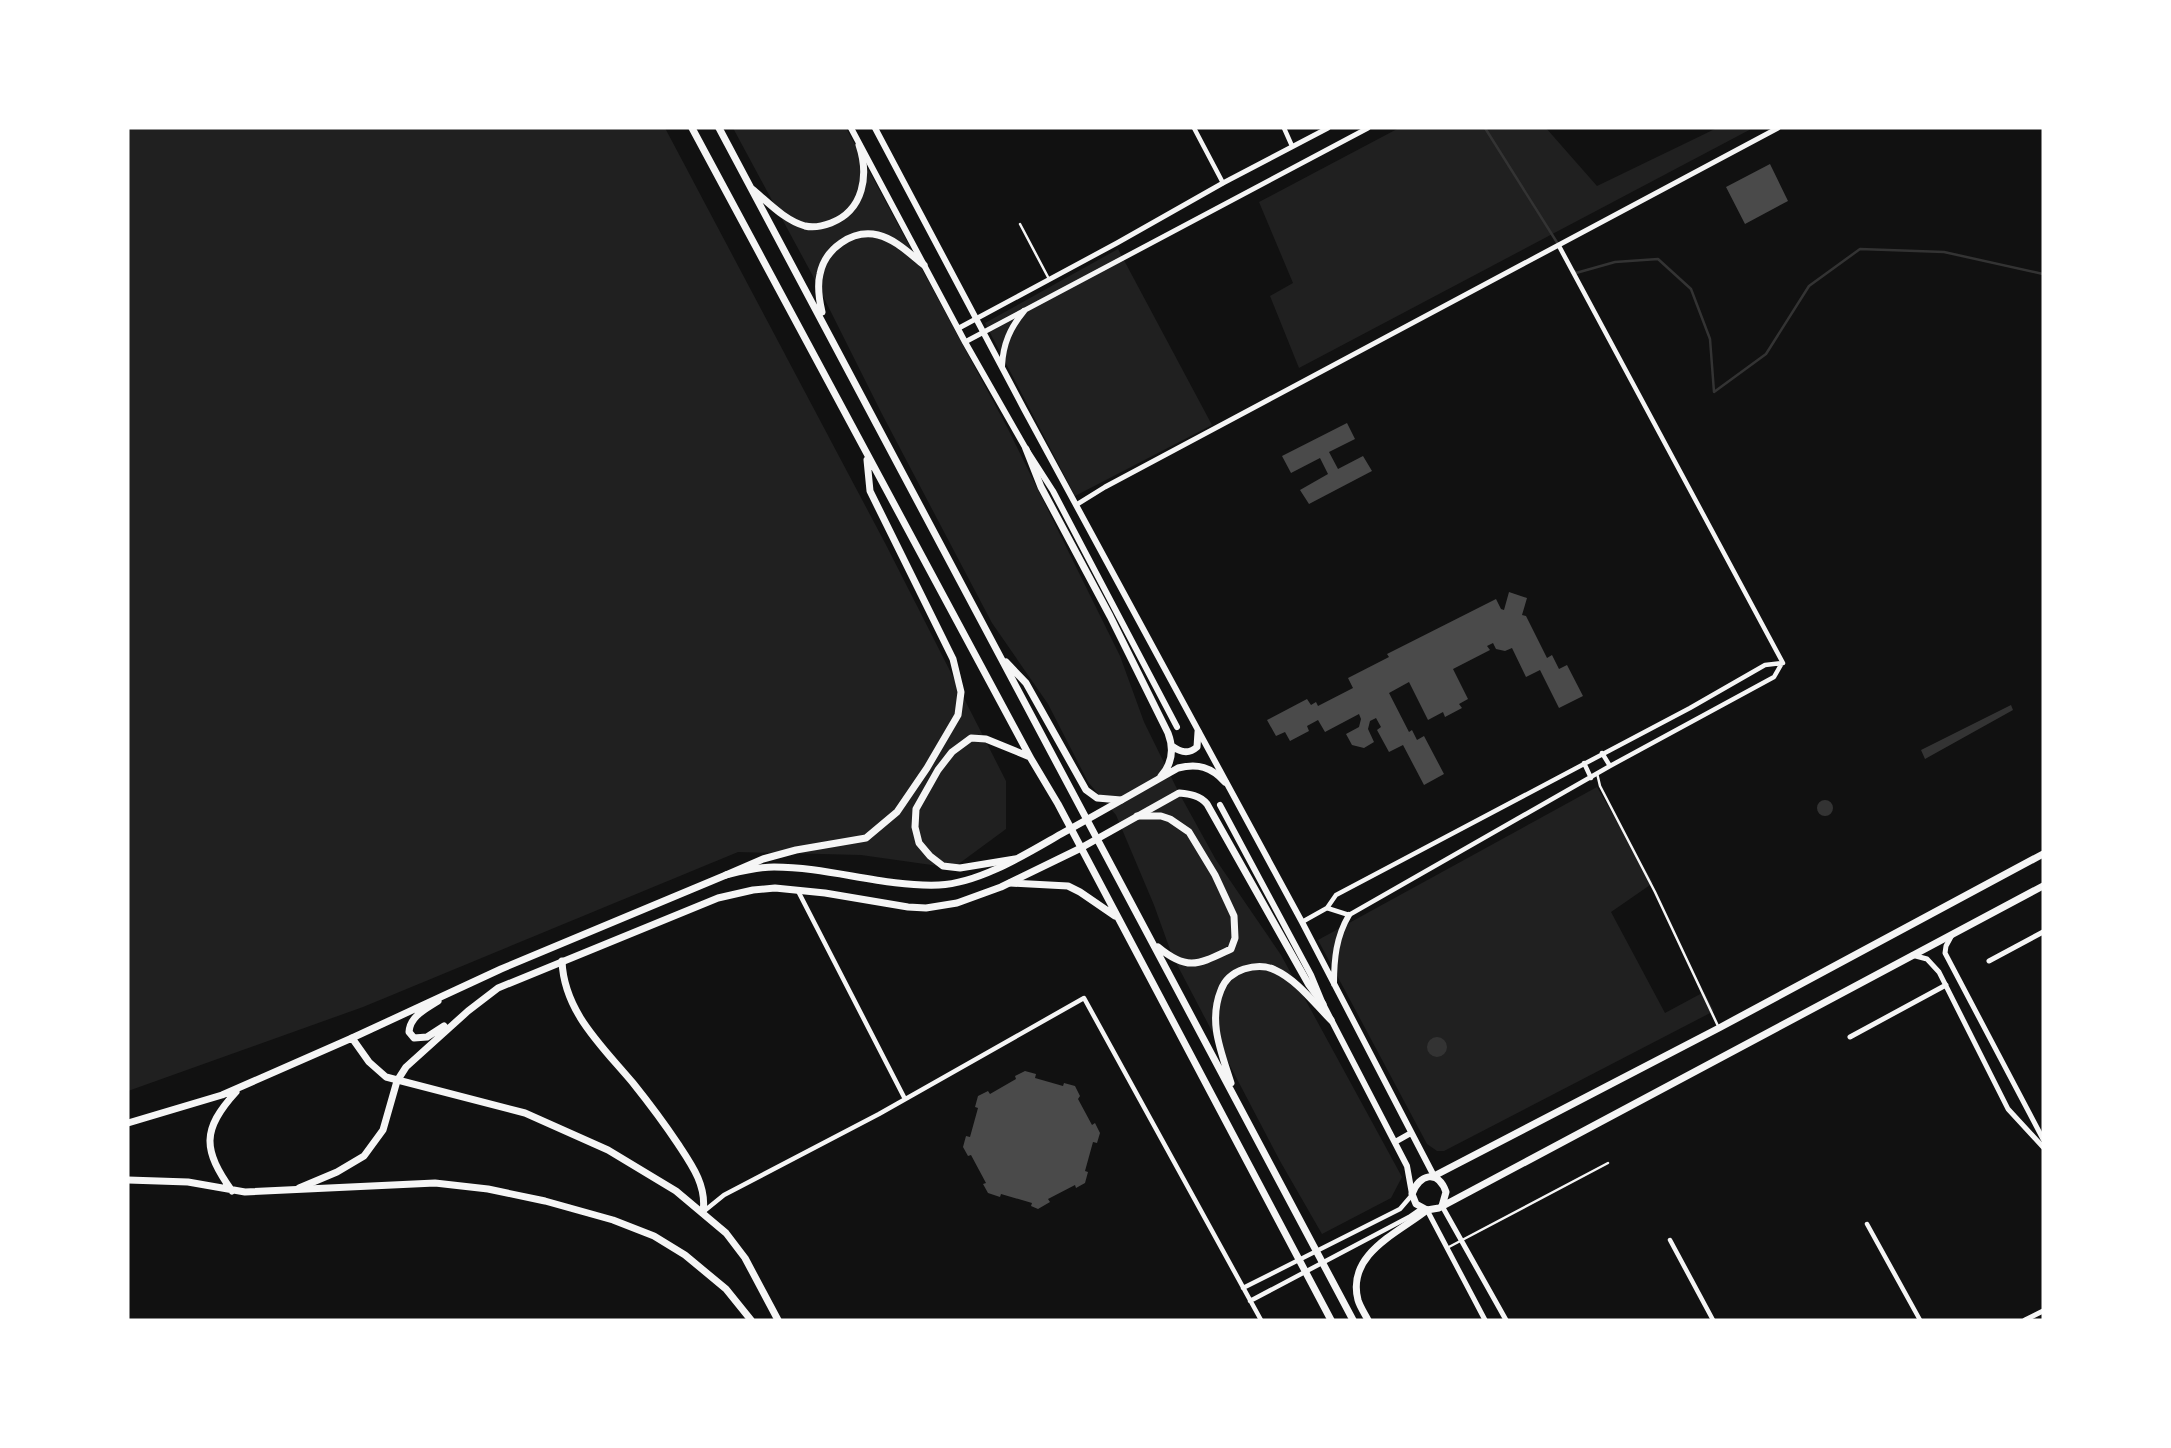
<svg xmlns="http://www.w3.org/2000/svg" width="2171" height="1448" font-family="'PT Serif',serif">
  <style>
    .green { fill: #202020 }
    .water { fill: #333 }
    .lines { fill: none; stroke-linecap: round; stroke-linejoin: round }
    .stream { stroke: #333; stroke-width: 2.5 }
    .building { fill: #4a4a4a }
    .service { stroke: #f5f5f5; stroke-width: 2.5 }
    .minor { stroke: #f5f5f5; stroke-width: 4.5 }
    .tertiary { stroke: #f5f5f5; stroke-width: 5 }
    .secondary { stroke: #f5f5f5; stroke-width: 6 }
    .primary { stroke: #f5f5f5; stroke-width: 7 }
    .trunk { stroke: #f5f5f5; stroke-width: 7 }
  </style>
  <rect width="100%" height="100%" fill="#111"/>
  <path class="green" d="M128,128H665L885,543L1006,781V829L953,868L861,855L738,852L363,1007L128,1091Z
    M733,128H846L1007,427L1120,656L1144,722L1179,793L1216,860L1281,955L1402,1177L1391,1198L1322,1234L1280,1161L1172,955L1154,905L1116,815L1088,782L1048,704L992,623L882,414L814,278Z
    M1399,128H1546L1597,186L1717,128H1753L1299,368L1270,296L1293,283L1259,202Z
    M1118,249L1212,425L1075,496L985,323Z
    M1597,787L1653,883L1611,912L1665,1013L1704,992L1714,1011L1444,1151H1437L1427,1144L1318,940Z"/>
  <path class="water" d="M2011,705L2013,710L1925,759L1921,750Z
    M1817 808a8 8 0 1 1 16 0a8 8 0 1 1-16 0Z
    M1427 1047a10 10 0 1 1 20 0a10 10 0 1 1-20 0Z"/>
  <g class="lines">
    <path class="stream" d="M1485,128L1558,244
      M1574,271L1576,273L1615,262L1658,259L1691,289L1710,339L1714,392L1766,354L1809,286L1860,249L1944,252L2043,274"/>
  </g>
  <path class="building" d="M1770,164L1788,201L1745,224L1726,187Z
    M1347,423L1355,439L1329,452L1338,469L1363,456L1372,471L1309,504L1300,490L1328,474L1320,458L1291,473L1282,456Z
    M1509,592L1527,598L1522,615L1526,616L1547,658L1552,655L1559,669L1567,665L1583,696L1559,708L1540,670L1526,677L1512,648L1505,651L1496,649L1493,643L1487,646L1490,650L1453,669L1468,699L1459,704L1462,708L1445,717L1443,712L1428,720L1409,682L1389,693L1409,732L1412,730L1417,740L1424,736L1444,774L1424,785L1403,745L1389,752L1377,730L1381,727L1376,718L1370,721L1368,729L1374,742L1364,748L1352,745L1346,734L1359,727L1361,719L1359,714L1325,732L1318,720L1307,726L1309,731L1290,741L1285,732L1276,736L1267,720L1307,699L1311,705L1316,702L1318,706L1353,688L1348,678L1389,657L1387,654L1496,599L1501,609L1504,610Z
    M1025,1071L1036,1074L1035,1078L1063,1086L1064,1083L1075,1086L1080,1096L1078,1099L1092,1125L1095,1123L1100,1133L1097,1143L1093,1142L1085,1171L1088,1172L1085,1183L1076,1188L1075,1185L1048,1199L1050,1202L1038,1209L1031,1206L1032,1203L1001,1194L1000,1197L988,1193L983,1184L986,1183L971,1155L968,1156L963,1147L966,1136L970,1137L978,1108L975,1107L978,1096L988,1091L990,1094L1016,1079L1015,1076Z"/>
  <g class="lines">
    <path class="service" d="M1020,224L1049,279
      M1597,773L1600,786L1655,892L1718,1026
      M1447,1248L1608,1163"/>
    <path class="minor" d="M1194,128L1223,183
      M1284,128L1292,146
      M1559,246L1783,663
      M1602,753L1610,766
      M1584,763L1591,778
      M798,891L905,1099
      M1327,908L1349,915L1610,766L1774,677L1782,663
      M1302,922L1327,908L1336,895L1690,708L1765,665L1783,663
      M703,1212L724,1195L879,1114L1084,998L1261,1320
      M1867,1224L1920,1320
      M1670,1240L1713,1320
      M1243,1288L1400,1209L1412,1195
      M1250,1301L1409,1217L1422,1208"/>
    <path class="tertiary" d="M959,328L1117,243L1223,183L1328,128
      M965,342L1368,128
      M1076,505L1105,487L1778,128
      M1952,935L1946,946L1945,953L2043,1139
      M1912,955L1927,959L1939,972L2008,1109L2043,1147
      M1989,961L2043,932
      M1850,1037L1946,985
      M1442,1206L1506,1320
      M1427,1210L1485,1320
      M2025,1320L2043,1311"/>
    <path class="secondary" d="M851,128L965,342L1026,449L1053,491L1177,727
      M875,128L1024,409L1302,922L1434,1176
      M1002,366C1003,344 1010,328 1024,311
      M1220,805L1311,975L1323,1004L1407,1166L1412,1194
      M1334,984C1334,959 1336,937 1349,915
      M1395,1142L1411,1133"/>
    <path class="primary" d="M1026,449L1041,487L1110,616L1168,733C1174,749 1173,763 1161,776
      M1172,746C1180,752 1188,755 1197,747L1198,732
      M438,1001C426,1009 410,1016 409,1032L414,1038L427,1037L444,1026
      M352,1038L501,969L726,875C742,871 757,867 774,867C829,867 883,887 939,885C980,883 1026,854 1061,834C1101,812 1139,790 1178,768C1198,763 1211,767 1225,782
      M1434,1176L1719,1028L2043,854
      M299,1188L337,1172L364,1156L383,1130L397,1081L406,1067L468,1011L498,988L718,898L753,890L775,888L825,893L908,907L926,908L957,903L1001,887L1079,849L1179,793C1189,794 1200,795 1207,804L1309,985L1323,1004
      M1442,1206L1446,1192C1438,1169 1419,1174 1412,1194L1416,1204L1427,1210L1439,1208L2043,886"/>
    <path class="trunk" d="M692,128L1030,757L1058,804L1331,1320
      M719,128L1353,1320
      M752,189C768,202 784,220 805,226C813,228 823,226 831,223C864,210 869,175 859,145
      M822,312C819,299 817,286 820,274C825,249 852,229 878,235C895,239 910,254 924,265
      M1006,662L1026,683L1086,790L1097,798L1121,800
      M1137,816H1161L1170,819L1189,832L1215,875L1234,916L1235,938L1231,949C1199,964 1188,972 1158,947
      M1015,859L960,868L943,866L930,856L919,843L915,827L916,809L938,770L952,752L971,738L986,739L1030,757
      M726,875L763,859L796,850L866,838L897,812L927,768L958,715L961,692L953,659L870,491L867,460
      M1010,883L1068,886L1080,892L1115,916
      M562,961C564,1012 602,1046 633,1083C649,1103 664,1123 678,1144C692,1165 707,1186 703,1212
      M1231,1083C1221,1051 1208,1022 1221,990C1225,979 1232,973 1244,969C1254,966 1265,965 1275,970C1297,980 1314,1003 1331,1020
      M128,1123L222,1095L352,1038L369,1062L386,1077L525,1113L608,1150L676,1191L726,1233L745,1258L778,1320
      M128,1180L188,1182L245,1192L435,1183L488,1189L545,1201L613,1220L654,1236L685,1255L726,1289L751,1320
      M232,1191C203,1150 201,1130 236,1092
      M1368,1320C1365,1314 1360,1307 1358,1300C1346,1254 1398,1233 1427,1210"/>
  </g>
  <rect width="2171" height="1448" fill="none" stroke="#ffffff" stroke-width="259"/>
</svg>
